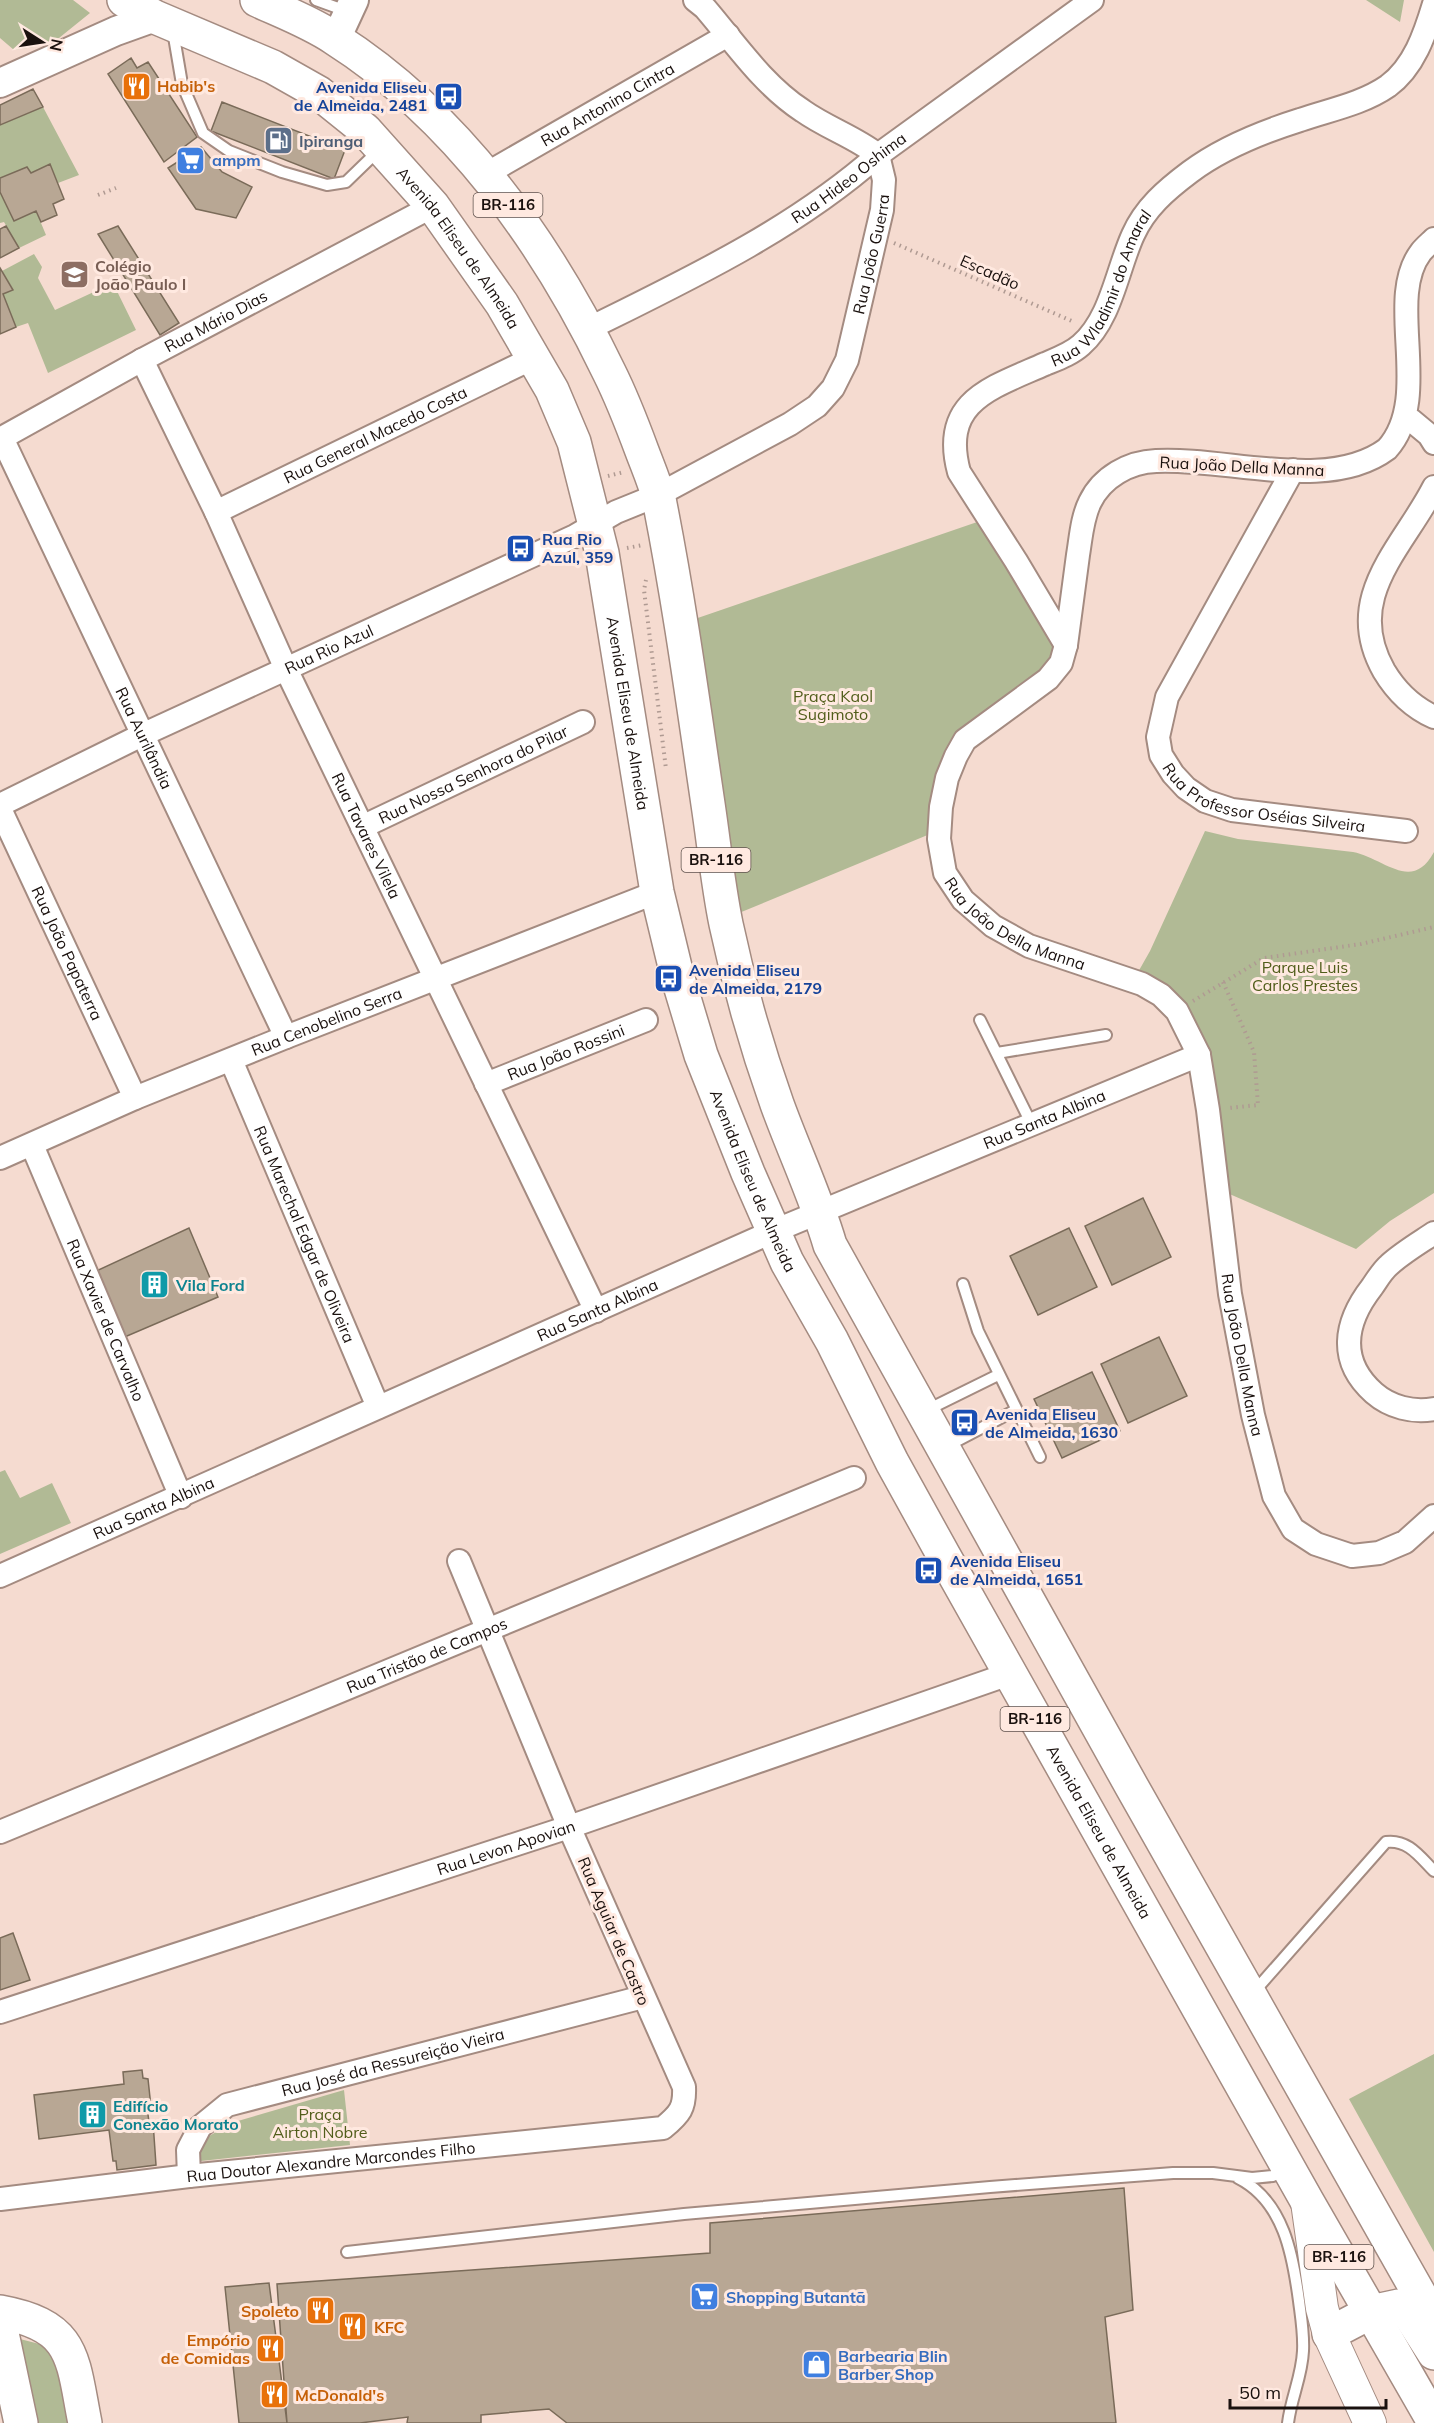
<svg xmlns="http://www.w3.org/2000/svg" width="1434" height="2423" font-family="Mulish,sans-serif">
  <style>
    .green { fill: #b1ba95 }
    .building { fill: #b8a794; stroke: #7a6b59; stroke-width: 1.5 }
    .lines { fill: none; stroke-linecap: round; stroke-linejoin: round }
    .service-casing { stroke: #a48b81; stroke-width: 14 }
    .minor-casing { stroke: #a48b81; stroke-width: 26 }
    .tertiary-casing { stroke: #a48b81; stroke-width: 32 }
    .secondary-casing { stroke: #a48b81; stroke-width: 34 }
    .primary-casing { stroke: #a48b81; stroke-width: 36 }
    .trunk-casing { stroke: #a48b81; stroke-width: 36 }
    .path { stroke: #af9a92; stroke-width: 4; stroke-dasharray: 1.5 4.5; stroke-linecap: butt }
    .service { stroke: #fff; stroke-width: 10 }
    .minor { stroke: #fff; stroke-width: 22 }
    .tertiary { stroke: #fff; stroke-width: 28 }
    .secondary { stroke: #fff; stroke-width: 32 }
    .primary { stroke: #fff; stroke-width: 33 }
    .trunk { stroke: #fff; stroke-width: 33 }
    .labels { text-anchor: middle; stroke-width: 6; stroke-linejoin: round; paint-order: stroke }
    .shield { fill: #ffe9e0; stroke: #5f524d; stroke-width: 1.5 }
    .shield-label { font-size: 15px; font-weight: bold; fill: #1a110e }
    .food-label { font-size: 16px; font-weight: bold; fill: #c56008; stroke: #ffe9e0; text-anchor: start }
    .transit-label { font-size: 16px; font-weight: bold; fill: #164399; stroke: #ffe9e0; text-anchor: start }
    .street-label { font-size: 16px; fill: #1a110e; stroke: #ffe9e0 }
    .service-label { font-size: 16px; font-weight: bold; fill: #4e5e75; stroke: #ffe9e0; text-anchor: start }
    .shop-label { font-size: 16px; font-weight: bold; fill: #366cbe; stroke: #ffe9e0; text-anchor: start }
    .education-label { font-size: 16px; font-weight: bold; fill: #785e54; stroke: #ffe9e0; text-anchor: start }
    .park-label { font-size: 16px; fill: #515d1a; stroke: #ffe9e0 }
    .culture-label { font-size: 16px; font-weight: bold; fill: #0d838f; stroke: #ffe9e0; text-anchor: start }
  </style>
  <rect width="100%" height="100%" fill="#f5dbd0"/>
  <path class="green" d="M0,0H73L90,13L59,38L34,47L14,50L0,38Z
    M1366,0H1404L1400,22Z
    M43,107L79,175L58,183L50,164L31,173L27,167L0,178V125Z
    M0,192L14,221L36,211L46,235L19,248L4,222L0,223Z
    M34,254L42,267L38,278L55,310L113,283L136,330L48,373L28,323L16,327L3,294L13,289L2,271Z
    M983,520L1061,643L1043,672L954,744L930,834L739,913L689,621Z
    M1205,831L1238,839L1353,852C1384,858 1412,893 1434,852V1193L1390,1221L1356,1249L1218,1189L1177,1011L1133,981L1150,951Z
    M5,1470L20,1498L52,1483L71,1523L0,1554V1472Z
    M1434,2054V2252L1349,2099Z
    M344,2090L350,2145L201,2161L199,2148L206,2138L231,2123Z
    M20,2339L55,2348L72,2423H34Z"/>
  <path class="building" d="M131,58L137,68L148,62L197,137L164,162L108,74Z
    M33,89L43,107L0,125V105Z
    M222,102L345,150L334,179L211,131Z
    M201,147L222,172L252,187L236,218L196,209L168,168Z
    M50,164L64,199L53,204L57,215L41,222L36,211L14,221L0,192V178L27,167L31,173Z
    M6,226L19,248L0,258V229Z
    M118,226L179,323L160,335L98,234Z
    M0,268L13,290L3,294L16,327L0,334Z
    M1143,1198L1171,1257L1112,1285L1085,1226Z
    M189,1228L218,1297L120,1339L92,1273Z
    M1069,1228L1097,1287L1038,1315L1010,1256Z
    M1159,1337L1187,1396L1128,1423L1101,1364Z
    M1092,1372L1120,1431L1062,1458L1034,1399Z
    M13,1933L30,1980L0,1990V1938Z
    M142,2070L143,2078L148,2079L151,2107H147L149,2122H153L156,2165L117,2170L116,2161H113L109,2130L39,2139L34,2095L124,2084L123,2072Z
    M1124,2188L1133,2310L1105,2317L1116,2423H567L549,2409L481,2415V2423H407L408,2417L360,2423H287L277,2284L710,2253V2223Z
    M269,2283L287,2423H239L225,2287Z"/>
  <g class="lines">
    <defs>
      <path id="service" d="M316,0L349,12
        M173,31L182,84L203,133L229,151L282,172L327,185L346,182L379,150
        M980,1020L1032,1125
        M997,1053L1106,1035
        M963,1284L978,1331L1040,1457
        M925,1411L998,1375
        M945,1447L1016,1410
        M1253,1993L1386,1842C1408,1839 1420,1857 1434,1871
        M1238,2178C1284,2201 1293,2256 1299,2301C1301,2317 1304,2334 1303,2351C1302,2376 1291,2398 1288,2423
        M347,2252L684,2214L990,2187L1173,2173H1213L1252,2178L1273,2176L1284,2167"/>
      <g id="minor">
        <path id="s1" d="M486,174L728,35"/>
        <path id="s2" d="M1434,239C1430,243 1425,247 1421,252C1384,300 1434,397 1387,449C1328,493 1226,457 1156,461C1129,462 1102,477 1090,502C1082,518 1081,537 1078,555C1074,584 1070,614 1066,645L1061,663L1048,679L965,740L956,756L947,778L941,807L939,839L945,873L963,900L993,926L1029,946L1142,984L1161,995L1177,1011L1199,1055L1208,1110L1230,1294L1253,1415L1274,1496L1293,1529L1316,1544L1352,1556L1379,1553L1405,1542L1434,1516"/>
        <path id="s3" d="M588,329C689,279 793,230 878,155L1092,0"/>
        <path id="s4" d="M142,360L216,512L286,669L596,1311"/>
        <path d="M1411,420L1429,435L1434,443"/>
        <path id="s5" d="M2,438L286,1037"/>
        <path id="s6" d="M0,439L142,360L433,206"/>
        <path id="s7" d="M1293,470L1167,697L1158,737L1161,755L1173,774L1186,788L1205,801L1232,810L1406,831"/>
        <path d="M1434,487C1403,548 1342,597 1384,671C1396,691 1412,707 1434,717"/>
        <path id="s8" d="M216,512L535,357"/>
        <path id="s9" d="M1066,645L1016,561L959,472C940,401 991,388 1045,364C1057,359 1071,354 1081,345C1111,319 1117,270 1133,235C1145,208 1166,190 1190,172C1222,148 1262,132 1300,120C1329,110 1362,104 1388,86C1414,67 1425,34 1434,4"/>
        <path id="s10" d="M0,805L142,735L575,536L616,512L658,495L790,424L817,406L833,388L847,360L882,210L884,180L878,155C855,137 827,128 803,111C763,85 735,43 705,8L695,0"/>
        <path id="s11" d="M0,809L135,1098"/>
        <path id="s12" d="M362,827L583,722"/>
        <path id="s13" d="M231,1060L378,1407"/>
        <path id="s14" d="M486,1084L646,1020"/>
        <path id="s15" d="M32,1145L181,1497"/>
        <path id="s16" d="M0,1158L135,1098L286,1037L657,892"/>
        <path d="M1434,1233C1419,1243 1402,1253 1389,1265C1382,1271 1377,1280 1372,1287C1344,1323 1338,1361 1374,1393C1390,1407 1413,1413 1434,1409"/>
        <path id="s17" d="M0,1576L774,1231L1199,1055"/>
        <path id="s18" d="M0,1832L854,1478"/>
        <path id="s19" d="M0,2012L569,1827L1009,1674"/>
        <path id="s20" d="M189,2176L188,2150L200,2127L227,2105L643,1997"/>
        <path id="s21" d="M0,2199L189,2176L663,2128C680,2114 685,2108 684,2087L569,1827L459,1561"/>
      </g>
      <path id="tertiary" d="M336,39L354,0
        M0,83L116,31L155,17"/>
      <path id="secondary" d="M1307,2202L1322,2308L1329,2334L1370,2423"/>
      <g id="primary">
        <path id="s22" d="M124,0L155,17L273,67L319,93L365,130L433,206L502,304L552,390L574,442L602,553L657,892L677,975L701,1055L748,1173L787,1262L832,1341L892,1462L944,1556L1307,2201L1434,2422"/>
        <path d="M257,0C283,12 310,22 334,38C457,116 547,243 609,372C622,398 632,424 642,451C648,467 655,483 659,499C679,600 693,702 708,804C714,844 718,885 726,924C739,985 756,1045 777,1104C794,1151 816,1197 830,1245L1132,1787L1434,2320"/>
        <path d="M1329,2334L1371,2312L1399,2306L1409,2314L1434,2353"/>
      </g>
      <path id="trunk" d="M0,2312C76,2326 72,2358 85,2423
        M0,2324L21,2423"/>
    </defs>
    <use href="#service" class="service-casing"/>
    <use href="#minor" class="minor-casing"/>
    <use href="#tertiary" class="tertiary-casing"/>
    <use href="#secondary" class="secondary-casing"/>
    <use href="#primary" class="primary-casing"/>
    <use href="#trunk" class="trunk-casing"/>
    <path class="path" d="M98,195L116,188
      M894,243L1074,322
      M608,476L624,472
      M627,548L643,545
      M646,580L644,590L666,769
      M1223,982L1254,1052L1258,1105L1229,1108
      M1193,1001L1264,958L1361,944L1434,927"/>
    <use href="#service" class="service"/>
    <use href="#minor" class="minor"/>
    <use href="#tertiary" class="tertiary"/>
    <use href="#secondary" class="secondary"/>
    <use href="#primary" class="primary"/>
    <use href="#trunk" class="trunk"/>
  </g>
  <defs>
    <symbol id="restaurant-square" viewBox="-11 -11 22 22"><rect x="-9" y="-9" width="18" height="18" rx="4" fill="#e8710a" stroke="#ffe9e0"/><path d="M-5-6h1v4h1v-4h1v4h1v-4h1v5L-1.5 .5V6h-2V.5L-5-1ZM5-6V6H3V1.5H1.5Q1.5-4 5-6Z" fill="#fff"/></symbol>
    <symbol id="bus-square" viewBox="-11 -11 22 22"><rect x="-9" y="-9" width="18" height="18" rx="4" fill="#1a4fb4" stroke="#ffe9e0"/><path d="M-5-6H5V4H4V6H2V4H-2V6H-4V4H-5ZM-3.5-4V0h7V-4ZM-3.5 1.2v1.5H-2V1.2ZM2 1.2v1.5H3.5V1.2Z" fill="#fff"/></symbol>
    <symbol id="fuel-square" viewBox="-11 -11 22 22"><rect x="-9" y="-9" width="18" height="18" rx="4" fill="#5c6f8a" stroke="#ffe9e0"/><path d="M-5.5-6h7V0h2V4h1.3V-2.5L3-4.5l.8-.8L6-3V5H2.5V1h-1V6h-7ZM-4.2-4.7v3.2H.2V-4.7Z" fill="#fff"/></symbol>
    <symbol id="supermarket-square" viewBox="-11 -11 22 22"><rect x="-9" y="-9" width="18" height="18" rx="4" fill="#3f7fe0" stroke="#ffe9e0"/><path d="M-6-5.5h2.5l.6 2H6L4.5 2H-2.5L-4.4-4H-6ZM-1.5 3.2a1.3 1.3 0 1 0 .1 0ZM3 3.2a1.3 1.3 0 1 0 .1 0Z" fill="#fff"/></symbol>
    <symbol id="school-square" viewBox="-11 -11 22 22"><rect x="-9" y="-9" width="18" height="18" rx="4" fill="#8d6e63" stroke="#ffe9e0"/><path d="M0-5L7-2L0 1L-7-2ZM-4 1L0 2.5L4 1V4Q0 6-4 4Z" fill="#fff"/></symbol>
    <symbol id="building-square" viewBox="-11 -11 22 22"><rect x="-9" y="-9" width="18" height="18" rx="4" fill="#0f9aa8" stroke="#ffe9e0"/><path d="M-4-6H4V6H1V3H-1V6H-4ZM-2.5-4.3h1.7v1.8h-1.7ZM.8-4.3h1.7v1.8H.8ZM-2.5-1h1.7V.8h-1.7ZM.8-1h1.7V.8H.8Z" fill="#fff"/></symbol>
    <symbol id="shop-square" viewBox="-11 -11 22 22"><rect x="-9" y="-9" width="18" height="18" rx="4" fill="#3f7fe0" stroke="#ffe9e0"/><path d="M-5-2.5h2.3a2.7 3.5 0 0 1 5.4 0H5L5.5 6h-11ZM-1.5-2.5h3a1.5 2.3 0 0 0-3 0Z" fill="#fff"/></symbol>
  </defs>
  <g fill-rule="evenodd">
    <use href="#restaurant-square" x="120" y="70" width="33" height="33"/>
    <use href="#bus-square" x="432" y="80" width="33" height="33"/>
    <use href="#fuel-square" x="262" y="124" width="33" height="33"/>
    <use href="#supermarket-square" x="174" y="144" width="33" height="33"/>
    <use href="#school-square" x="58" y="258" width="33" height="33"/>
    <use href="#bus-square" x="504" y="532" width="33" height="33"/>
    <use href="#bus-square" x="652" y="962" width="33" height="33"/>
    <use href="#building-square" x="138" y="1268" width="33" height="33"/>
    <use href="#bus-square" x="948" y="1406" width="33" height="33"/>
    <use href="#bus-square" x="912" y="1554" width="33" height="33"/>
    <use href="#building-square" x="76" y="2098" width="33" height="33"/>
    <use href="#supermarket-square" x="688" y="2280" width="33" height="33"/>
    <use href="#restaurant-square" x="304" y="2294" width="33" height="33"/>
    <use href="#restaurant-square" x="336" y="2310" width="33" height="33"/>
    <use href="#restaurant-square" x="254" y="2332" width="33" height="33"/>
    <use href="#shop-square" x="800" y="2348" width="33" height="33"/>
    <use href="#restaurant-square" x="258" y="2378" width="33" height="33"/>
  </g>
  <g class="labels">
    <g class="shield">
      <rect x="473.5" y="193" width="69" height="24" rx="4.5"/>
      <rect x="681.5" y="848" width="69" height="24" rx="4.5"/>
      <rect x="1000.5" y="1707" width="69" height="24" rx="4.5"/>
      <rect x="1304.5" y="2245" width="69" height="24" rx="4.5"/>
    </g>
    <g class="shield-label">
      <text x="508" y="210">BR-116</text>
      <text x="716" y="865">BR-116</text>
      <text x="1035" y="1724">BR-116</text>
      <text x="1339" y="2262">BR-116</text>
    </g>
    <g class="food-label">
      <text x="157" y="92">Habib's</text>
      <text x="299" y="2317" text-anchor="end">Spoleto</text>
      <text x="374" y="2333">KFC</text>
      <text x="250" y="2346" text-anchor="end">Empório<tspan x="250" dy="18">de Comidas</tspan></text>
      <text x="295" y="2401">McDonald's</text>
    </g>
    <g class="transit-label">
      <text x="427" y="93" text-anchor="end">Avenida Eliseu<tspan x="427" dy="18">de Almeida, 2481</tspan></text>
      <text x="542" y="545">Rua Rio<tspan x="542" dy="18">Azul, 359</tspan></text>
      <text x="689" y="976">Avenida Eliseu<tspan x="689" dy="18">de Almeida, 2179</tspan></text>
      <text x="985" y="1420">Avenida Eliseu<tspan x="985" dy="18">de Almeida, 1630</tspan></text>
      <text x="950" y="1567">Avenida Eliseu<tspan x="950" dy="18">de Almeida, 1651</tspan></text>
    </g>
    <g class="street-label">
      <text dy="6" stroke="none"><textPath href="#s1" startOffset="140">Rua Antonino Cintra</textPath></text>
      <text dy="6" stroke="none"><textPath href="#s3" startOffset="302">Rua Hideo Oshima</textPath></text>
      <text dy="6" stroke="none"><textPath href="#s22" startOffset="426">Avenida Eliseu de Almeida</textPath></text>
      <text dy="6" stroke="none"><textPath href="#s10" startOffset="1074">Rua João Guerra</textPath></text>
      <text transform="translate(990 272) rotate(24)" y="6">Escadão</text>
      <text dy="6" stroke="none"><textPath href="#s9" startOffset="460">Rua Wladimir do Amaral</textPath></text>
      <text dy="6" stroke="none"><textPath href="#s6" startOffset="246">Rua Mário Dias</textPath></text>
      <text dy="6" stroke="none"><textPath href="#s8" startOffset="177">Rua General Macedo Costa</textPath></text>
      <text transform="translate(1242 466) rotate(3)" y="6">Rua João Della Manna</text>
      <text dy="6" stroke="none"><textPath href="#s10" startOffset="364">Rua Rio Azul</textPath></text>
      <text dy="6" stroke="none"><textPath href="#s22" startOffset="930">Avenida Eliseu de Almeida</textPath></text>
      <text dy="6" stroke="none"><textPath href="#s5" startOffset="332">Rua Aurilândia</textPath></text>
      <text dy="6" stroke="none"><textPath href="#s12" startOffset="123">Rua Nossa Senhora do Pilar</textPath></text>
      <text dy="6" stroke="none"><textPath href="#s7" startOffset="438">Rua Professor Oséias Silveira</textPath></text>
      <text dy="6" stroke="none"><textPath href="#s4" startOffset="526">Rua Tavares Vilela</textPath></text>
      <text dy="6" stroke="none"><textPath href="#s2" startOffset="1056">Rua João Della Manna</textPath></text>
      <text dy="6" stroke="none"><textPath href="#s11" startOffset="159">Rua João Papaterra</textPath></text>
      <text dy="6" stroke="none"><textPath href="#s16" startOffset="354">Rua Cenobelino Serra</textPath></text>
      <text dy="6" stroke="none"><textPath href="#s14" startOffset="86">Rua João Rossini</textPath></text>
      <text dy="6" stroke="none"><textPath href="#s17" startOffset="1140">Rua Santa Albina</textPath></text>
      <text dy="6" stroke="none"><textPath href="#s22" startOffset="1416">Avenida Eliseu de Almeida</textPath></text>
      <text dy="6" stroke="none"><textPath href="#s13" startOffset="189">Rua Marechal Edgar de Oliveira</textPath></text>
      <text dy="6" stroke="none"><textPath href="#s17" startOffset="654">Rua Santa Albina</textPath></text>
      <text dy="6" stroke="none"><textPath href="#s15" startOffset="190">Rua Xavier de Carvalho</textPath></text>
      <text dy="6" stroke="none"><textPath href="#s2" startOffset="1596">Rua João Della Manna</textPath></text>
      <text dy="6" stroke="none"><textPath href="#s17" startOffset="168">Rua Santa Albina</textPath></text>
      <text dy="6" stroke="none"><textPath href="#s18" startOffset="462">Rua Tristão de Campos</textPath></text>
      <text dy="6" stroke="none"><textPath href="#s22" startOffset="2154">Avenida Eliseu de Almeida</textPath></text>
      <text dy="6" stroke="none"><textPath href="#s19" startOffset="532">Rua Levon Apovian</textPath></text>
      <text transform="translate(614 1931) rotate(67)" y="6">Rua Aguiar de Castro</text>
      <text dy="6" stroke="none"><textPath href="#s20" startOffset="258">Rua José da Ressureição Vieira</textPath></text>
      <text dy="6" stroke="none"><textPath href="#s21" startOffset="333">Rua Doutor Alexandre Marcondes Filho</textPath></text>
    </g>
    <g class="service-label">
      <text x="299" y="147">Ipiranga</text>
    </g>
    <g class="shop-label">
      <text x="212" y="166">ampm</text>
      <text x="726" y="2303">Shopping Butantã</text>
      <text x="838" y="2362">Barbearia Blin<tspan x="838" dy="18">Barber Shop</tspan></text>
    </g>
    <g class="education-label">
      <text x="95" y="272">Colégio<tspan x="95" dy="18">João Paulo I</tspan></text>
    </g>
    <g class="park-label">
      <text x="833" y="702">Praça Kaol<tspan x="833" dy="18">Sugimoto</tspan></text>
      <text x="1305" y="973">Parque Luis<tspan x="1305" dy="18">Carlos Prestes</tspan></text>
      <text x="320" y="2120">Praça<tspan x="320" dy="18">Airton Nobre</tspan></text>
    </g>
    <g class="culture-label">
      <text x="176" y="1291">Vila Ford</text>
      <text x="113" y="2112">Edifício<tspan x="113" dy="18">Conexão Morato</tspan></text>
    </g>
  </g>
  <g transform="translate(42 42) rotate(102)" stroke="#ffe9e0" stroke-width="4.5" paint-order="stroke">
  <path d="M0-4.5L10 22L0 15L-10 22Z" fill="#1a110e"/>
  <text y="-9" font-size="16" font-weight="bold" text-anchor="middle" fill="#1a110e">N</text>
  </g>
  <path d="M1230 2399v9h156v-9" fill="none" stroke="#1a110e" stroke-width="3"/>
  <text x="1239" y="2399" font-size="18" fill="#1a110e" stroke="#ffe9e0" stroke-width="4.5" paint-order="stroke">50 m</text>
</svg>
